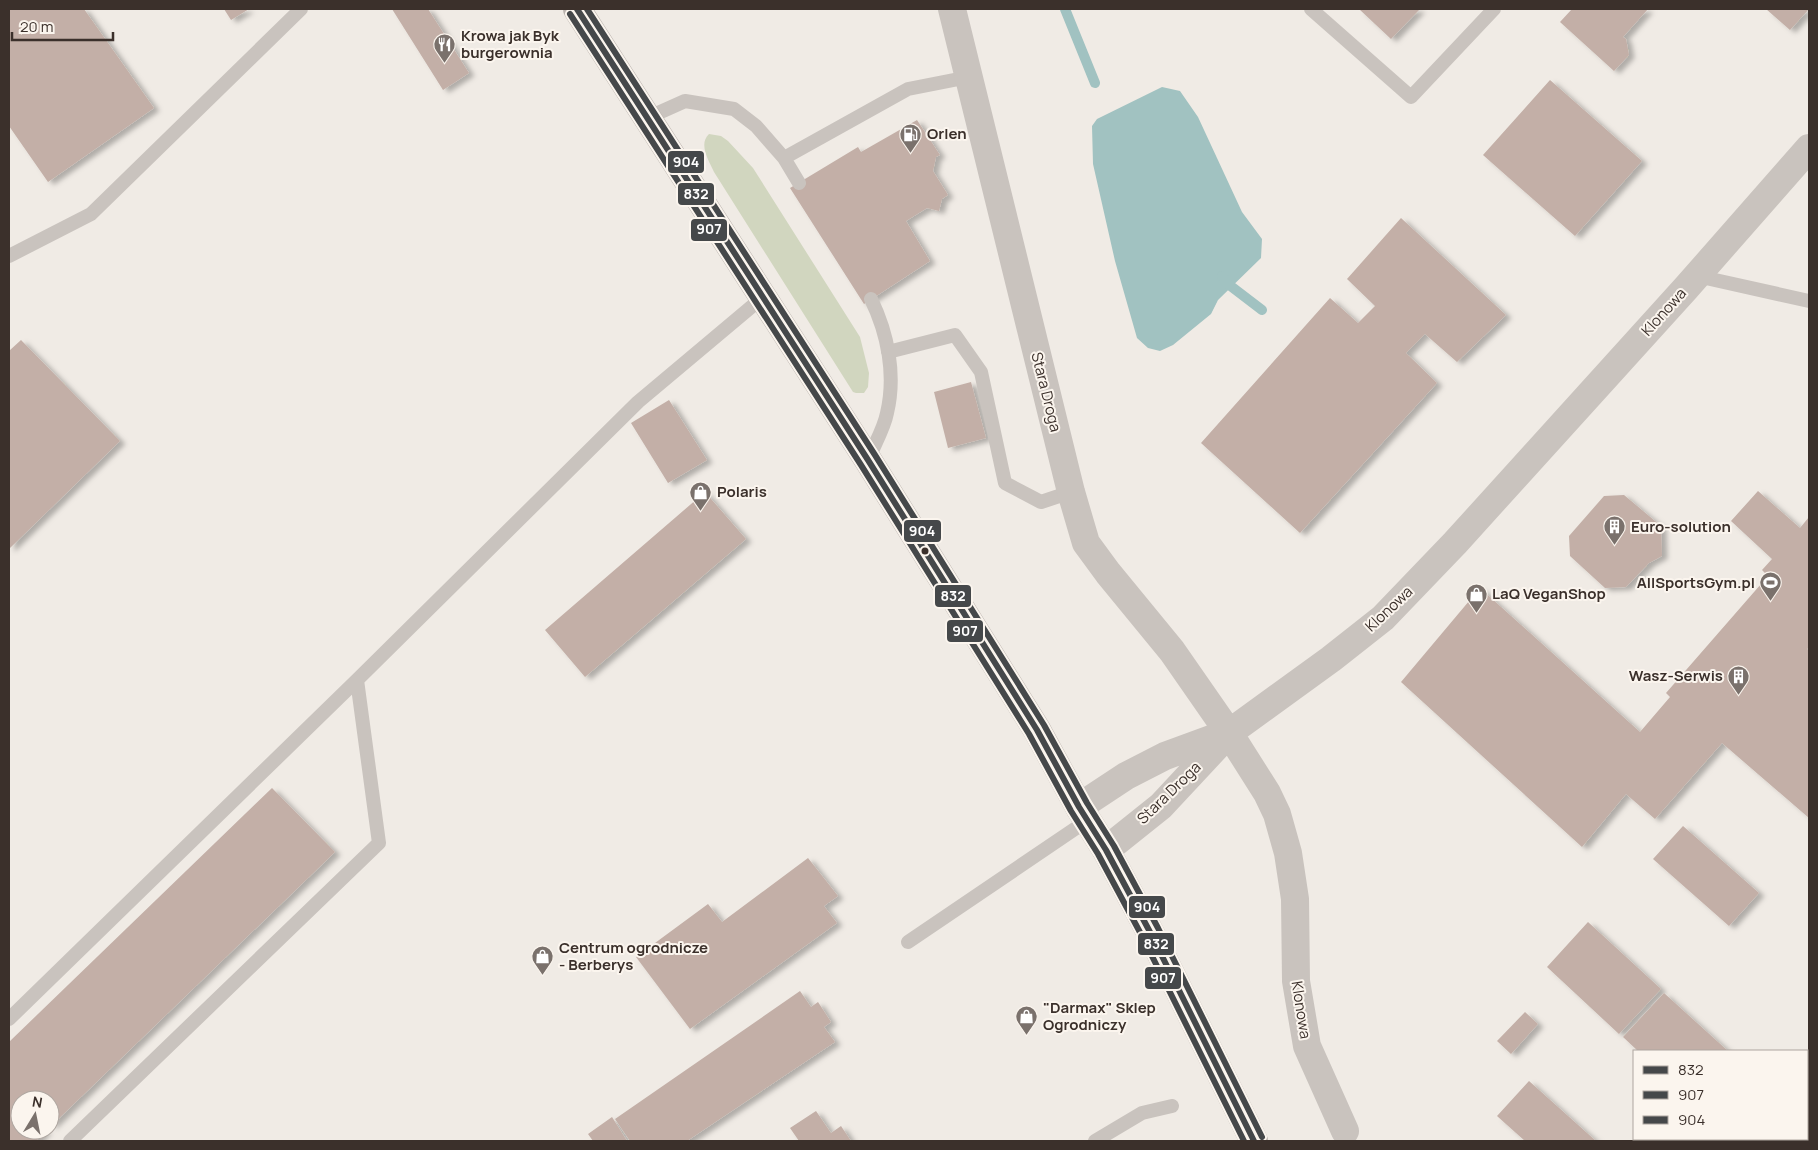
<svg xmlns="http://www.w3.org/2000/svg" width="1818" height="1150" font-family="Manrope,sans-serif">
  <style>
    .green { fill: #d1d6bf }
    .water { fill: #a1c2c1 }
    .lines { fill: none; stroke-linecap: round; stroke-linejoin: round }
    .stream { stroke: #a1c2c1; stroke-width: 10 }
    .building { fill: #c3afa7; filter: url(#shadow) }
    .service { stroke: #c9c3be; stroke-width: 14 }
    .minor { stroke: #c9c3be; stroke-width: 28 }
    .secondary { stroke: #bab3ae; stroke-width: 28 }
    .bus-1-casing { stroke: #fbf5ee; stroke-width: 10 }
    .bus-2-casing { stroke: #fbf5ee; stroke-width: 10 }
    .bus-3-casing { stroke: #fbf5ee; stroke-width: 10 }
    .bus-1 { stroke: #45484a; stroke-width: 6 }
    .bus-2 { stroke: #45484a; stroke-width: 6 }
    .bus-3 { stroke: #45484a; stroke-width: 6 }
    .bus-dot { fill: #3b302b; stroke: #fbf5ee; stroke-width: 2 }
    .labels { text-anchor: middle; stroke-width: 4; stroke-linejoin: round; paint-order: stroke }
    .poi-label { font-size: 15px; font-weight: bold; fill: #3b302b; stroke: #fbf5ee; text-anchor: start }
    .street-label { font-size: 15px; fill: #3b302b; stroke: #fbf5ee }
    .line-badge { stroke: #fbf5ee; stroke-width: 2 }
    .badge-label { font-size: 14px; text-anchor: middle; font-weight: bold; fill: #fff }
  </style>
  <defs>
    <filter id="shadow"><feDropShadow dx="5.5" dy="3" stdDeviation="2.5" flood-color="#0004"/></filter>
  </defs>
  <rect width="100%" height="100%" fill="#f0ebe5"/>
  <path class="green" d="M709,134L721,136L728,141L753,168L860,337L869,373L868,387L864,393H856L853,392L714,172C709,161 698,144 709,134Z"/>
  <path class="water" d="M1162,87L1180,91L1198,117L1242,212L1262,239L1261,258L1218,300L1211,314L1173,345L1160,351L1148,348L1137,338L1115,261L1093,164L1092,126L1097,119Z"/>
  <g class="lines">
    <path class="stream" d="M1065,9L1095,83
      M1222,276L1228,284L1262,310"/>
  </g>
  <path class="building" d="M9,9H84L154,108L48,182L9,126Z
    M224,9H249L231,20Z
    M392,9H428L469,73L443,90Z
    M1359,9H1420L1391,39Z
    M1572,9H1648L1623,37L1626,39L1629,55L1614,71L1560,22Z
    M1766,9H1809L1790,30Z
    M1550,80L1642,161L1575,236L1483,155Z
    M917,120L940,155L936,157L933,171L948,195L942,199L939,211L927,208L906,221L930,261L864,304L790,188L858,147L861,152Z
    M1401,218L1506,315L1457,362L1425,334L1406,353L1437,383L1300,533L1201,443L1330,298L1358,323L1375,306L1347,279Z
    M21,340L120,441L9,549V351Z
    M971,382L986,438L948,448L934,392Z
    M669,400L707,460L668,483L631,423Z
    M1758,491L1800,528L1809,517V647L1807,649L1809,651V818L1722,743L1655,819L1626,794L1582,847L1401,682L1480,588L1640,732L1670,697L1666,693L1768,576L1762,570L1772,559L1731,521Z
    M705,492L746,539L585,677L545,630Z
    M1624,495L1661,526L1662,556L1649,563L1626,587L1605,588L1570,556L1569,536L1604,496Z
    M272,788L335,852L50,1127V1100H20V1130H47L36,1141H9V1042Z
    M1683,826L1759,893L1729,926L1653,859Z
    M808,858L838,896L824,906L837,923L690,1029L636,957L708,904L722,922Z
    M1588,922L1661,989L1619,1034L1547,967Z
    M800,991L811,1007L818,1002L831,1022L824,1027L835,1042L687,1141H630L615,1119Z
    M1664,993L1728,1051H1638L1623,1037Z
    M1525,1012L1538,1024L1511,1054L1497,1041Z
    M1807,1075L1809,1078V1105L1807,1107Z
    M1529,1081L1596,1141H1525L1497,1116Z
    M816,1111L831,1133L841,1126L851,1141H799L790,1128Z
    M612,1117L627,1141H593L588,1134Z"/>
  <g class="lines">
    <path class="service" d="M1311,9L1411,97L1494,9
      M647,118L685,101L734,109L756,126L784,158L799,183
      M784,158L908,89L969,77
      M9,256L91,214L301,9
      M1697,276L1809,301
      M888,352L955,335L981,372L1005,483L1041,502L1071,492
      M868,460C874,445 884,429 887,413C896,375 888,334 871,299
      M908,942L1088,820
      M9,1019L357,680L638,402L763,297
      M70,1141L379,843L357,680
      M1095,1141L1142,1113L1172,1106"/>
    <path class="minor" d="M952,9L1071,492L1086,543L1108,573L1172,651L1229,733L1267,793L1277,814L1288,853L1295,899L1296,981L1307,1046L1345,1131
      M1079,807L1126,776L1165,756L1225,734
      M1106,850L1161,806L1229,733L1331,659L1383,618L1455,543L1686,288L1809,148"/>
    <path class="secondary" d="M577,9L868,460L1037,730L1079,807L1106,850L1150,932L1254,1141"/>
    <defs>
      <path id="bus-1" d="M577,9L868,460L1037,730L1079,807L1106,850L1150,932L1254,1141"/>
      <path id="bus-2" d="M570,14L861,465L1029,734L1071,811L1098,854L1142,936L1244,1141"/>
      <path id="bus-3" d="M587,9L875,455L1044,725L1087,803L1114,846L1158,928L1262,1137"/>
    </defs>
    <use href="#bus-1" class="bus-1-casing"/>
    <use href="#bus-2" class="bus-2-casing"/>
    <use href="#bus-3" class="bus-3-casing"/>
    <use href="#bus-1" class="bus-1"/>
    <use href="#bus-2" class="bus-2"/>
    <use href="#bus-3" class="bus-3"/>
  </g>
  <defs>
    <symbol id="restaurant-pin" viewBox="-11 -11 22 30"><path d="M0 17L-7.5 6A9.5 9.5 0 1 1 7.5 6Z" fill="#7a716c" stroke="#fbf5ee"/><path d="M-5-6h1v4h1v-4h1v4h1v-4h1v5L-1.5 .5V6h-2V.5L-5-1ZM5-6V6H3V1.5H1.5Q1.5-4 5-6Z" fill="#fff"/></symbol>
    <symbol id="fuel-pin" viewBox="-11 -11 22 30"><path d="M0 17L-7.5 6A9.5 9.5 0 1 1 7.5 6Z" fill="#7a716c" stroke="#fbf5ee"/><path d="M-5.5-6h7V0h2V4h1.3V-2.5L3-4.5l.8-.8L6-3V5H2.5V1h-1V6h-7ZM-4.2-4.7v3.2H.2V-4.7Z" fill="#fff"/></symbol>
    <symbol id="shop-pin" viewBox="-11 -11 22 30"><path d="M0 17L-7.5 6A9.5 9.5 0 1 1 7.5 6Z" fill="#7a716c" stroke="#fbf5ee"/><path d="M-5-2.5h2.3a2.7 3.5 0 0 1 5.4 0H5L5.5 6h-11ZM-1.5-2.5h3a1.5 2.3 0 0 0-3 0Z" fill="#fff"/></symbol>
    <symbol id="building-pin" viewBox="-11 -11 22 30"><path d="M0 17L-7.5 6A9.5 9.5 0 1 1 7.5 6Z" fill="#7a716c" stroke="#fbf5ee"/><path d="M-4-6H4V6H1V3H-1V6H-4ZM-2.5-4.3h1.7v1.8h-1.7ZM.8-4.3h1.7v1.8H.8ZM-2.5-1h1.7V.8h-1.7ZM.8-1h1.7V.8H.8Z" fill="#fff"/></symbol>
    <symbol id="stadium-pin" viewBox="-11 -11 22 30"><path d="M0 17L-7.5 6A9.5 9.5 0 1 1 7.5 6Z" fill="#7a716c" stroke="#fbf5ee"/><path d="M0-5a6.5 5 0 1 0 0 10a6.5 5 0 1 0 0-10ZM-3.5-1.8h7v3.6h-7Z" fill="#fff"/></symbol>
  </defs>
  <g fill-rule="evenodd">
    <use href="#restaurant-pin" x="432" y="32" width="25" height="34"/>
    <use href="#fuel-pin" x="898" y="122" width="25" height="34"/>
    <use href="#shop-pin" x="688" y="480" width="25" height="34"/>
    <use href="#building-pin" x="1602" y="514" width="25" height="34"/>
    <use href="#stadium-pin" x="1758" y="570" width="25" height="34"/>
    <use href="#shop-pin" x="1464" y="582" width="25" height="34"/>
    <use href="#building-pin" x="1726" y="664" width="25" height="34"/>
    <use href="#shop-pin" x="530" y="944" width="25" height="34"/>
    <use href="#shop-pin" x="1014" y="1004" width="25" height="34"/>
  </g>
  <circle class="bus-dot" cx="925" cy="551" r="4.5"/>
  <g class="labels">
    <g class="poi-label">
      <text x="461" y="41">Krowa jak Byk<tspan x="461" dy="17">burgerownia</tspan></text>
      <text x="927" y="139">Orlen</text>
      <text x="717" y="497">Polaris</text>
      <text x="1631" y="532">Euro-solution</text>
      <text x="1755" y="588" text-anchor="end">AllSportsGym.pl</text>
      <text x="1492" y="599">LaQ VeganShop</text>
      <text x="1723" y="681" text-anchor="end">Wasz-Serwis</text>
      <text x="559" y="953">Centrum ogrodnicze<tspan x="559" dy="17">- Berberys</tspan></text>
      <text x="1043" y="1013">"Darmax" Sklep<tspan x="1043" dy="17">Ogrodniczy</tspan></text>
    </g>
    <g class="street-label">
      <text transform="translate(1664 312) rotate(-48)" y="5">Klonowa</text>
      <text transform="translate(1046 392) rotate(76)" y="5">Stara Droga</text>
      <text transform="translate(1389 609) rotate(-43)" y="5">Klonowa</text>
      <text transform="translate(1169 793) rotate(-44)" y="5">Stara Droga</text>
      <text transform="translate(1301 1010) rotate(81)" y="5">Klonowa</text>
    </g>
  </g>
  <g class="line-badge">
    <rect x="667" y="150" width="38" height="24" rx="5" fill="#45484a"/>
    <rect x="677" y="182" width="38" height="24" rx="5" fill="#45484a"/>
    <rect x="690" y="218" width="38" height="24" rx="5" fill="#45484a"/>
    <rect x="903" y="519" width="39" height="24" rx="5" fill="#45484a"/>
    <rect x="934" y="584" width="38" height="24" rx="5" fill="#45484a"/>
    <rect x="946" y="619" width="38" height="24" rx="5" fill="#45484a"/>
    <rect x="1128" y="895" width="38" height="24" rx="5" fill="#45484a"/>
    <rect x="1137" y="932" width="38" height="24" rx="5" fill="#45484a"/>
    <rect x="1144" y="966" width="38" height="24" rx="5" fill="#45484a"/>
  </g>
  <g class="badge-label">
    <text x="686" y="167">904</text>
    <text x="696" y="199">832</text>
    <text x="709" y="234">907</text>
    <text x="922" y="536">904</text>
    <text x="953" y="601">832</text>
    <text x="965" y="636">907</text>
    <text x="1147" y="912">904</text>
    <text x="1156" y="949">832</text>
    <text x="1163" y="983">907</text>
  </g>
  <rect width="1818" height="1150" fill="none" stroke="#3b302b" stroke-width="20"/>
  <rect x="1633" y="1050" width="175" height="90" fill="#fbf5ee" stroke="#aea6a0"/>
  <rect x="1643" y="1066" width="25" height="8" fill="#45484a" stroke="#aea6a0"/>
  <text x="1678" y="1075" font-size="15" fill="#3b302b">832</text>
  <rect x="1643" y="1091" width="25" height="8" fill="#45484a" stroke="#aea6a0"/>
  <text x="1678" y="1100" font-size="15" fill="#3b302b">907</text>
  <rect x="1643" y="1116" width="25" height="8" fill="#45484a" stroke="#aea6a0"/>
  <text x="1678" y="1125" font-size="15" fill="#3b302b">904</text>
  <g transform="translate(35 1115) rotate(10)"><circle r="24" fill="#fbf5ee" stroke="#aea6a0"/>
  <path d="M0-4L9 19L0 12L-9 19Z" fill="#7a716c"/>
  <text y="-8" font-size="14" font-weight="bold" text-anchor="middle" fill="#3b302b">N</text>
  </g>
  <path d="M12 32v8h101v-8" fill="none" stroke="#3b302b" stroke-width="2.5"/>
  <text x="20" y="32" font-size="15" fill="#3b302b" stroke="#fbf5ee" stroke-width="4" paint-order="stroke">20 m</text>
</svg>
